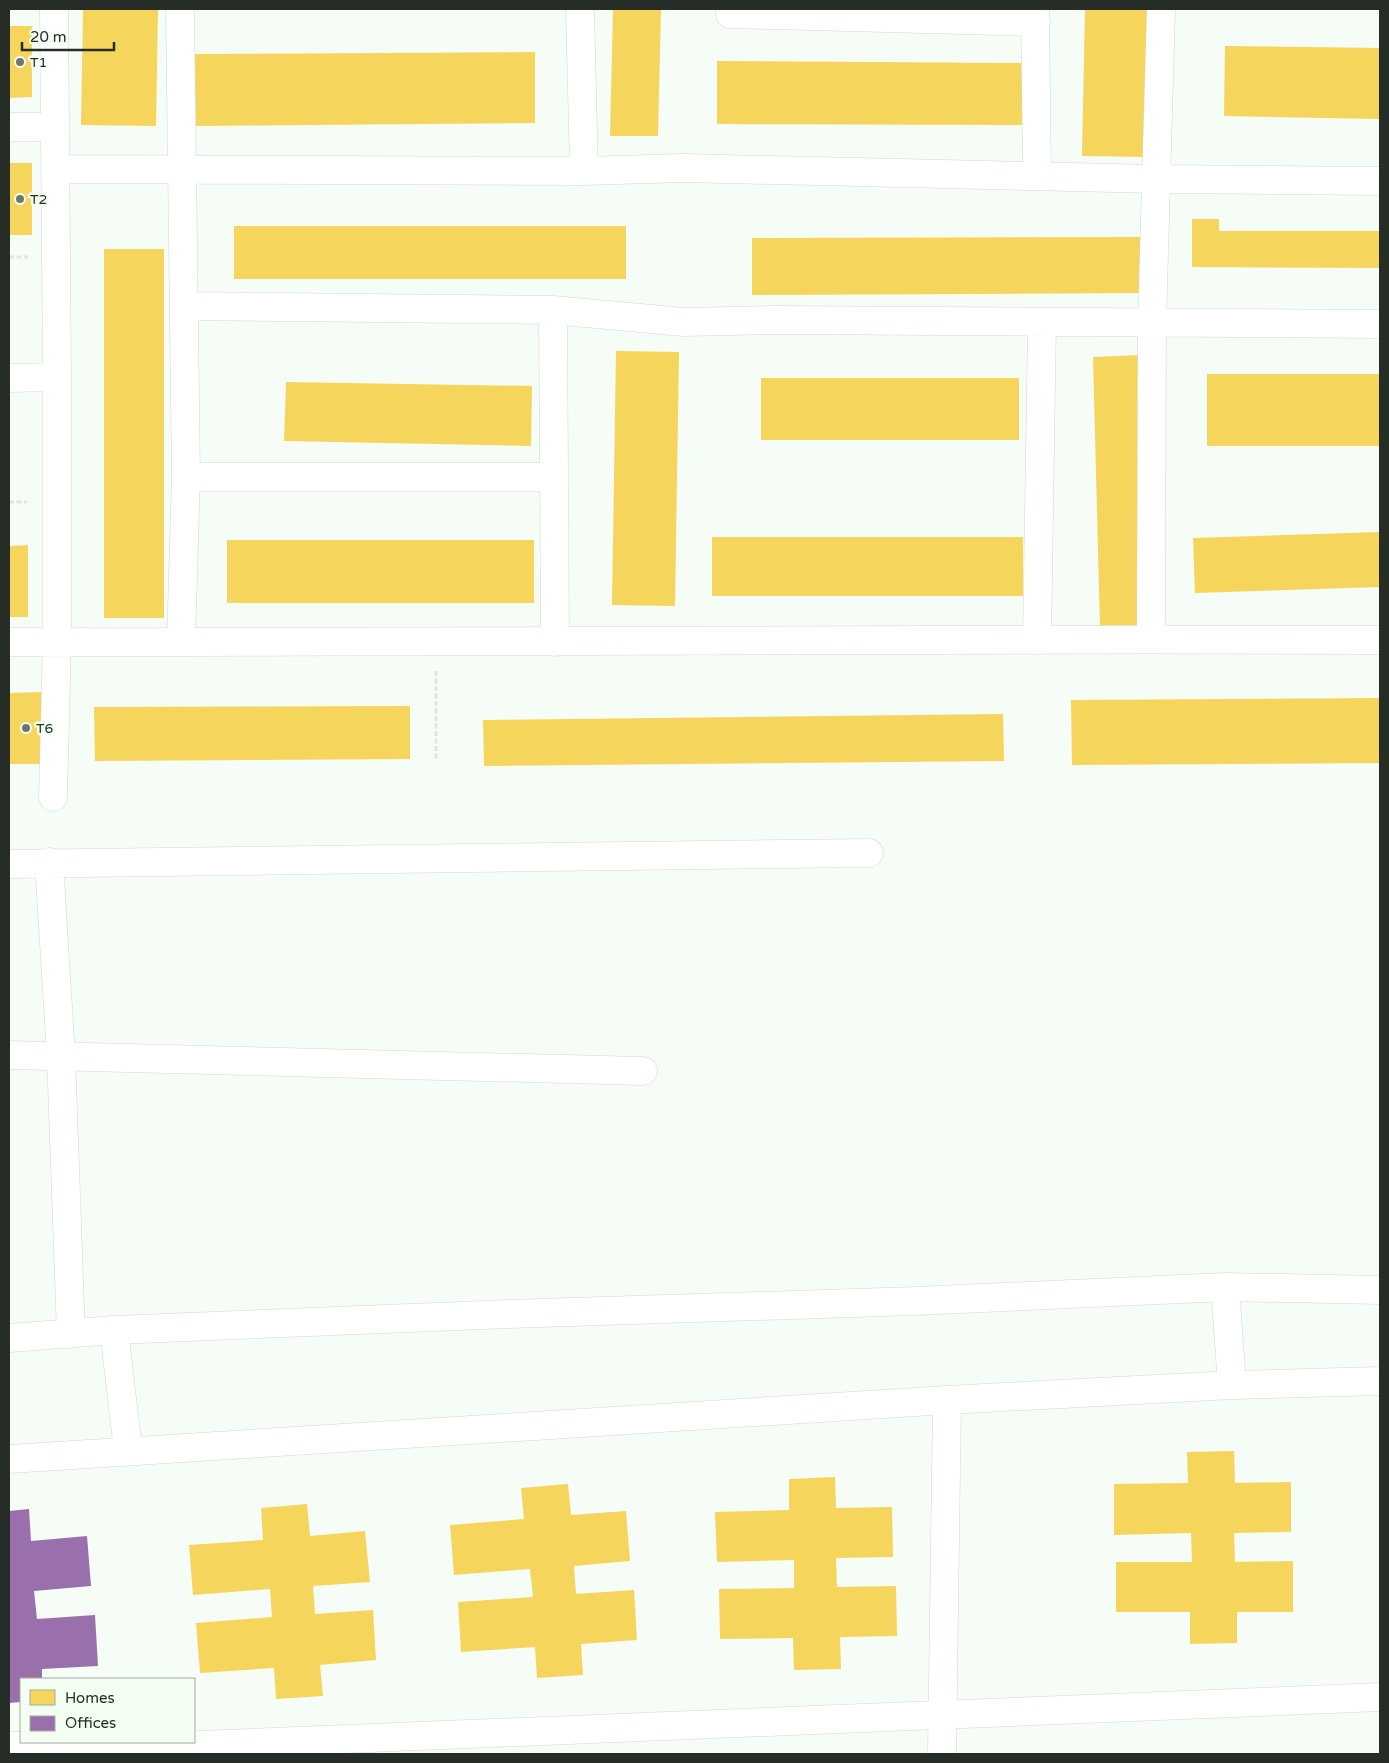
<svg xmlns="http://www.w3.org/2000/svg" width="1389" height="1763" font-family="'Varela Round',sans-serif">
  <style>
    .homes { fill: #f6d55c }
    .offices { fill: #9970ab }
    .lines { fill: none; stroke-linecap: round; stroke-linejoin: round }
    .minor-casing { stroke: #d2d8d2; stroke-width: 29 }
    .major-casing { stroke: #d2d8d2; stroke-width: 29 }
    .path { stroke: #e2e5e2; stroke-width: 3; stroke-dasharray: 5 2.5; stroke-linecap: butt }
    .minor { stroke: #fefffe; stroke-width: 28 }
    .major { stroke: #fefffe; stroke-width: 28 }
    .poi-dot { fill: #6f756f; stroke: #f4fff3; stroke-width: 2 }
    .labels { text-anchor: middle; stroke-width: 5; stroke-linejoin: round; paint-order: stroke }
    .poi-label { font-size: 14px; fill: #262d26; stroke: #f4fff3; text-anchor: start }
  </style>
  <rect width="100%" height="100%" fill="#f6fcf6"/>
  <path class="homes" d="M83,9H158L156,126L81,125Z
    M613,9H661L658,136H610Z
    M1085,9H1150L1148,157L1082,156Z
    M9,26H32V97L9,98Z
    M1225,46L1380,48V119L1224,116Z
    M535,52V123L195,126L194,54Z
    M717,61L1023,63V125L717,124Z
    M9,163H32V235H9Z
    M1192,219H1219V231H1380V268L1192,267Z
    M234,226H626V279H234Z
    M1140,237V293L752,295V238Z
    M104,249H164V618H104Z
    M616,351L679,352L675,606L612,605Z
    M1139,355L1146,625L1100,627L1093,357Z
    M1207,374H1380V446H1207Z
    M761,378H1019V440H761Z
    M286,382L532,386L531,446L284,441Z
    M1380,532V587L1195,593L1193,538Z
    M712,537H1023V596H712Z
    M227,540H534V603H227Z
    M28,545V617H9V546Z
    M43,692V764H9V693Z
    M1380,698V763L1072,765L1071,700Z
    M410,706V759L95,761L94,707Z
    M1003,714L1004,761L484,766L483,720Z
    M1234,1451L1235,1483L1291,1482V1532L1234,1533L1235,1562L1293,1561V1612H1237V1643L1190,1644V1612H1116V1562H1192L1191,1533L1114,1535V1484L1188,1483L1187,1452Z
    M835,1477L836,1508L892,1507L893,1557L836,1558L837,1587L896,1586L897,1636L840,1637L841,1669L794,1670L793,1638L720,1639L719,1589L794,1588V1560L717,1562L715,1512L789,1510V1479Z
    M568,1484L571,1515L626,1511L630,1561L574,1566L576,1594L634,1590L637,1640L581,1644L583,1675L537,1678L535,1647L461,1652L458,1602L533,1597L530,1569L454,1575L450,1525L524,1519L521,1488Z
    M307,1504L310,1536L365,1531L370,1582L313,1586L315,1614L373,1610L376,1660L320,1665L323,1696L276,1699L274,1668L200,1673L196,1623L272,1617L270,1589L193,1595L189,1545L263,1540L261,1508Z"/>
  <path class="offices" d="M29,1509L31,1541L87,1536L91,1586L34,1591L37,1619L95,1615L98,1666L42,1669V1679H21V1702L9,1703V1511Z"/>
  <g class="lines">
    <defs>
      <path id="minor" d="M180,9L186,477H554
        M580,9L584,171
        M1035,9L1037,176
        M730,14L1036,22
        M9,127H55
        M55,169L584,171L683,168L1157,179L1380,181
        M185,306L553,310L684,322L774,320L1380,324
        M553,310L555,642
        M9,378L57,377L54,9
        M1151,639L1152,323L1161,9
        M1037,640L1042,322
        M9,642C466,643 923,638 1380,640
        M181,642L186,477
        M53,797L57,642V377
        M49,862L61,1056L71,1334
        M9,864L869,853
        M9,1055L643,1071
        M9,1746L199,1745L1380,1697
        M942,1754L947,1400"/>
      <path id="major" d="M1225,1287L1232,1385
        M114,1330L128,1450
        M9,1338L114,1330L509,1314L916,1301L1225,1287L1380,1290
        M9,1459L947,1400L1232,1385L1380,1381"/>
    </defs>
    <use href="#minor" class="minor-casing"/>
    <use href="#major" class="major-casing"/>
    <path class="path" d="M9,257H28
      M9,502H27
      M436,671V760"/>
    <use href="#minor" class="minor"/>
    <use href="#major" class="major"/>
  </g>
  <g class="poi-dot">
    <circle cx="20" cy="62" r="5"/>
    <circle cx="20" cy="199" r="5"/>
    <circle cx="26" cy="728" r="5"/>
  </g>
  <g class="labels">
    <g class="poi-label">
      <text x="30" y="67">T1</text>
      <text x="30" y="204">T2</text>
      <text x="36" y="733">T6</text>
    </g>
  </g>
  <rect width="1389" height="1763" fill="none" stroke="#262d26" stroke-width="20"/>
  <rect x="20" y="1678" width="175" height="65" fill="#f4fff3" stroke="#a2aba1"/>
  <rect x="30" y="1690" width="25" height="15" fill="#f6d55c" stroke="#a2aba1"/>
  <text x="65" y="1703" font-size="15" fill="#262d26">Homes</text>
  <rect x="30" y="1716" width="25" height="15" fill="#9970ab" stroke="#a2aba1"/>
  <text x="65" y="1728" font-size="15" fill="#262d26">Offices</text>
  <path d="M22 42v8h92v-8" fill="none" stroke="#262d26" stroke-width="2.5"/>
  <text x="30" y="42" font-size="15" fill="#262d26" stroke="#f4fff3" stroke-width="4" paint-order="stroke">20 m</text>
</svg>
